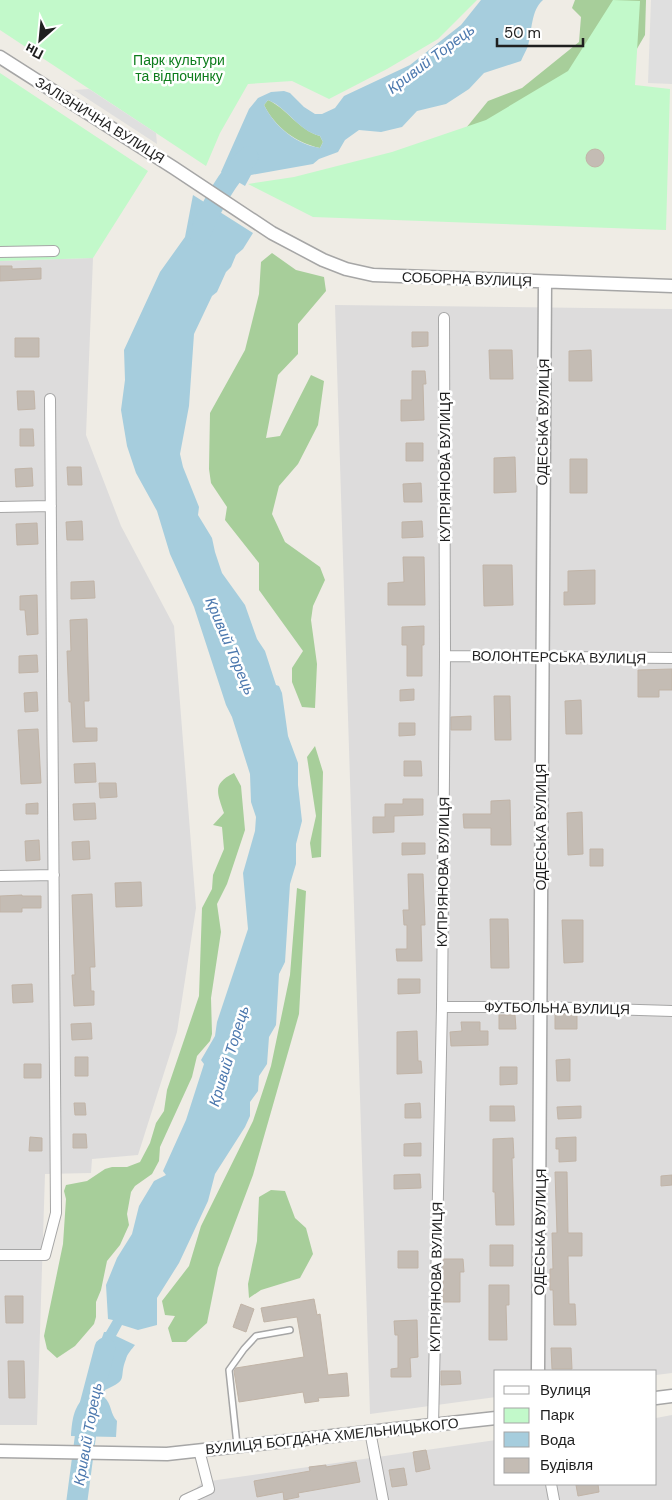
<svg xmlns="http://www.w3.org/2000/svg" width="672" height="1500" font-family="'DM Sans',sans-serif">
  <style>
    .residential { fill: #dddcdc }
    .forest { fill: #a7ce9a }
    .park { fill: #c2f9ca }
    .parking { fill: #dfdfdf }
    .water { fill: #a6cddd; fill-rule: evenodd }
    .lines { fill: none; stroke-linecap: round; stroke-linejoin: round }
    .river { stroke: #a6cddd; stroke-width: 21 }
    .building { fill: #c4bcb4; stroke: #c1b4a7 }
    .service-casing { stroke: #a6a6a6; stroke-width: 8 }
    .minor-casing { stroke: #a6a6a6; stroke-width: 12 }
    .tertiary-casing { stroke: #a6a6a6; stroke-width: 15 }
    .service { stroke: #fff; stroke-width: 5 }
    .minor { stroke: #fff; stroke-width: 10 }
    .tertiary { stroke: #fff; stroke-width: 12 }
    .labels { text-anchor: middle; stroke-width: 5; stroke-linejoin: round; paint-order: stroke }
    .park-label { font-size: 14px; fill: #0d7d1c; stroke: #fff }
    .street-label { font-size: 14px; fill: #1f1f1f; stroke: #fff }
    .water-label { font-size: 15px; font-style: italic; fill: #4c78ae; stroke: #fff }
  </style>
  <rect width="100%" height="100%" fill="#efece5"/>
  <path class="residential" d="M93,258L86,435L121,526L174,626L196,908L177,1032L138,1155L92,1159L91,1173L45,1174L37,1425H0V261Z
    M335,305L672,309V1373L656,1375V1371H496V1397L370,1414Z
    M672,1415V1500H183L203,1482L496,1440V1484H656V1418Z"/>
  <path class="forest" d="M575,0H646L645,35L631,59L567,80L507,120L466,128L488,101L522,88L579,42L581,17L572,8Z
    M268,100C288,109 298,130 320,136L323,142L320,148C296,143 275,127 264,105Z
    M272,253L296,270L324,277L326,291L298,324V354L278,375L266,438L280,436L311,375L324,381L318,425L298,464L279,486L272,514L285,542L320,567L325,580L313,606L311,620L317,664L315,708L302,707L292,682V668L303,651L259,590V563L225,520L227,507L211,483L209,469L210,413L245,350L259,294L261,262Z
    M315,746L323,772L321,857L312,858L310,843L316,816L307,757Z
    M234,773L241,786L245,830L227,884L217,904L221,932L211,998L212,1034L210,1041L197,1056L192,1077L160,1147L159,1161L152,1174L135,1186L131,1192L127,1214L129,1225L120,1245L107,1261L101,1290L96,1302V1317L94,1324L75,1346L57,1358L47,1349L44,1336L63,1244L66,1199L64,1191L66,1185L87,1181L105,1169L112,1167H127L140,1162L150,1143L156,1123L164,1111L167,1090L199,996L202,908L212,889L213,875L224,849L222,827L213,825L224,813C217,792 212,784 234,773Z
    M297,888L306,891L299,1014L253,1175L218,1268L207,1323L186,1342H172L168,1328L175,1316L165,1315L162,1301L189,1266L201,1226L253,1121L271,1066L290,975Z
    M271,1190L285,1191L295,1218L306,1228L313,1254L300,1278L261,1290L249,1298L248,1284L257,1241L259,1197Z"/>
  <path class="park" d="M0,0H477L438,39L387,69L329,99L292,81L248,84L220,133L206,166L0,30Z
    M613,0L640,1L635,85L670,89L666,230L313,217L248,184L294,177L392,152L486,120L568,71Z
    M0,73L148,171L93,258L0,261Z"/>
  <path class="parking" d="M651,0H672V84L648,83Z
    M89,89L156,133L157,144L74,90Z"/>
  <path class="water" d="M481,0H543C531,10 532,31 528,46C526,51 523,56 521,61L484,73L469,89L446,104L417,111L402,127L381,132L359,130L345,140L338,152L319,159L313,164L251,175L245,186L221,172L249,109L258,98L271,92L284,91L290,93L304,107L315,114H322L335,108L344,96L410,65L461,25ZM268,100C288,108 297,130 320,136L323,142L320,148C296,144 275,127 264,105Z
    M193,195L253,233L243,249L236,255L231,267L226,272L217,292L212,296L194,334L189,406L180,454L183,467L199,507L198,515L212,538L215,552L222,573L245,605L257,639L265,651L276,685L279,686L282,693L288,736L298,763V785L302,821L296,844V864L290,884L285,962L279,974L276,1025L269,1037L267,1064L259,1076L258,1091L250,1102V1116L245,1127L215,1174L208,1201L179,1263L157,1298V1325L138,1330L122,1325L116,1336L135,1345C132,1349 127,1354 126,1359C118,1379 130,1379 105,1390L104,1397C112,1404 110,1414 117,1421L116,1437L71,1436C72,1422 73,1407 85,1397L92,1399L98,1395L99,1376C89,1364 100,1345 104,1332H106L113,1320L108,1319L106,1285L117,1258L132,1234L139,1206L154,1181L166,1175L163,1171L186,1120L204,1064L201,1060L215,1036L217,1022L248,929L243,873L255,831L256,817L251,802L250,774L232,717L226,705L194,607L170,554L157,511L136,473L127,446L121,410L125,380L124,350L160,272L185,237Z"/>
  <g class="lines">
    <path class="river" d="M200,234C210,208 228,176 248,157
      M77,1500L89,1409L105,1348"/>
  </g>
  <path class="building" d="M586 158a9 9 0 1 1 18 0a9 9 0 1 1-18 0Z
    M0,266H12V269L41,268V279L0,281Z
    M412,332H428V346L412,347Z
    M15,338H39V357H15Z
    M489,350H512L513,379H490Z
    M591,350L592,381H569V351Z
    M412,371H425L426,384H423L424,420L401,421V400H412Z
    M17,391H34L35,409L18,410Z
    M20,429H33L34,446H20Z
    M406,443H423V461H406Z
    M515,457L516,492L494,493V458Z
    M570,459H587V493H570Z
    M67,467H81L82,485H68Z
    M32,468L33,486L16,487L15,469Z
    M421,483L422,502H404L403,484Z
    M82,521L83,540H67L66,522Z
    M422,521L423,537L402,538V522Z
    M37,523L38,544L17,545L16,524Z
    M403,557H424L425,605H388V583L404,582Z
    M483,565H512L513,605L484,606Z
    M595,570V604L564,605V592H568V571Z
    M94,581L95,598L71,599V582Z
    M37,595L38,634L27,635L25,610H20V596Z
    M87,619L89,701H84L85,728H97V741L73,742L71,702H69L67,651H71L70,620Z
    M424,626V645H422V676H407V645H402V627Z
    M37,655L38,672L19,673V656Z
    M672,669V690H659V697H638V670Z
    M414,689V700L400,701V690Z
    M37,692L38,711L25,712L24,693Z
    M494,696H510L511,740H495Z
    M581,700L582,734H566L565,701Z
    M471,716V730H451V717Z
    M399,723H415V735L399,736Z
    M38,729L41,783L21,784L18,730Z
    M404,761H421L422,776H404Z
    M95,763L96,782L75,783L74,764Z
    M99,783H116L117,797L100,798Z
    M403,799H423V815L394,816V832L373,833V817H385V804H403Z
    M510,800L511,845H491V828H464L463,814H491V801Z
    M38,803V814H26V804Z
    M95,803L96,819L74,820L73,804Z
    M582,812L583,854L568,855L567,813Z
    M39,840L40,860L26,861L25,841Z
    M89,841L90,859L73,860L72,842Z
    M402,843H425V854L402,855Z
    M590,849H603V866H590Z
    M408,874H423L425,925H421L422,961H397L396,949H407V925H404L403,910H409Z
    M141,882L142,906L116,907L115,883Z
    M92,894L95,967H90L91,991H94V1005L74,1006L72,975H75L72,895Z
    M22,895V896H41V908H22V912H0V896Z
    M490,919H508L509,968H491Z
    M562,920H583V962L564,963Z
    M398,979H420V993L398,994Z
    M32,984L33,1002L13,1003L12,985Z
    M555,1014L577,1015V1029H555Z
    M499,1015H515L516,1029H499Z
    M461,1022H480V1031H488V1045L451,1046L450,1032L462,1031Z
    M91,1023L92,1039L72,1040L71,1024Z
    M417,1031L418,1061H421L422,1073L397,1074V1032Z
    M75,1057H88V1076H75Z
    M570,1059V1081H557L556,1060Z
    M24,1064H41V1078H24Z
    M500,1067H517V1084L500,1085Z
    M74,1103H85L86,1115H75Z
    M420,1103L421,1118H405V1104Z
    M490,1106H514L515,1121H490Z
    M581,1106V1118L558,1119L557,1107Z
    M73,1134H86L87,1148H73Z
    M30,1137L42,1138V1151H29Z
    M576,1137V1161L559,1162V1149H556V1138Z
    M513,1138L514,1158H512L514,1225H496L495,1192H493V1139Z
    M421,1143V1156H404V1144Z
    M555,1172H567L568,1233H582V1256H568L569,1304H575L576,1325H554L553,1290H550V1269H553L552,1233H557Z
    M420,1174L421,1188L394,1189V1175Z
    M672,1175V1185L661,1186V1176Z
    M490,1245H513V1266H490Z
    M398,1251H418V1268H398Z
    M443,1259H463L464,1272H460V1302H443Z
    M489,1285H509V1305H506L507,1340H489Z
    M5,1296H23V1323H6Z
    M314,1299L317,1315L320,1314L328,1375L347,1373L349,1396L318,1398L319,1401L305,1403L303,1392L239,1402L234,1371L236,1368L304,1357L297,1317L264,1322L261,1308Z
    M241,1304L254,1309L246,1332L233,1327Z
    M417,1320L418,1357L410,1358L411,1377H391V1369L398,1368V1335H395L394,1321Z
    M551,1348H571L572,1369H552Z
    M8,1361H24L25,1398H9Z
    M441,1371H460L461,1384L441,1385Z
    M426,1450L430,1469L416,1472L413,1452Z
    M356,1462L360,1482L298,1493L299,1497L284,1500L283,1492L257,1497L254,1481L310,1471L309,1467L326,1465V1467Z
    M404,1468L407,1485L392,1487L389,1470Z
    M583,1484H598L599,1492L578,1496L576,1485Z"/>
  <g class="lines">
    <defs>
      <path id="service" d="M237,1445L229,1370L244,1349L256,1336L290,1330"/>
      <path id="minor" d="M0,252L54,251
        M0,507L51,506
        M445,656L672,658
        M0,876L54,875
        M442,1007H542L672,1011
        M0,1255H45L56,1213L50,399
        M433,1426L442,1007L445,656L444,318
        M370,1431L383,1500
        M551,1484L554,1500
        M185,1500L209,1489L199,1450"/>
      <path id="tertiary" d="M0,57L174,168L272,233L323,260L346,269L373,275L672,286
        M538,1371C542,1008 541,645 545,282
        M656,1398L672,1396
        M0,1451L167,1454L496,1418"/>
    </defs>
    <use href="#service" class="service-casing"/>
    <use href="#minor" class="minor-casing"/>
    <use href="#tertiary" class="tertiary-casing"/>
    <use href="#service" class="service"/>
    <use href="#minor" class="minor"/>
    <use href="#tertiary" class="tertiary"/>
  </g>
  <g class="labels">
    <g class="park-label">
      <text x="179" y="65">Парк культури<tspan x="179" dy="16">та відпочинку</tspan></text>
    </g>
    <g class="street-label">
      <text transform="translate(100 120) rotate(32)" y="5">ЗАЛІЗНИЧНА ВУЛИЦЯ</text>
      <text transform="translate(467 279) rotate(2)" y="5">СОБОРНА ВУЛИЦЯ</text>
      <text transform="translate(543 422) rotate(-89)" y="5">ОДЕСЬКА ВУЛИЦЯ</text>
      <text transform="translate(445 467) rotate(-90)" y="5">КУПРІЯНОВА ВУЛИЦЯ</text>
      <text transform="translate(559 657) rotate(1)" y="5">ВОЛОНТЕРСЬКА ВУЛИЦЯ</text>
      <text transform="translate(541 827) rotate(-90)" y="5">ОДЕСЬКА ВУЛИЦЯ</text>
      <text transform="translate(443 872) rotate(-89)" y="5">КУПРІЯНОВА ВУЛИЦЯ</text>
      <text transform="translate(557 1008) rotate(1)" y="5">ФУТБОЛЬНА ВУЛИЦЯ</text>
      <text transform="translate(540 1232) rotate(-89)" y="5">ОДЕСЬКА ВУЛИЦЯ</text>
      <text transform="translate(436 1277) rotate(-89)" y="5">КУПРІЯНОВА ВУЛИЦЯ</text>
      <text transform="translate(332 1436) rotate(-6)" y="5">ВУЛИЦЯ БОГДАНА ХМЕЛЬНИЦЬКОГО</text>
    </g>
    <g class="water-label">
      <text transform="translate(431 59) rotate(-37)" y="5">Кривий Торець</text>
      <text transform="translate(230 646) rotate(67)" y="5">Кривий Торець</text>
      <text transform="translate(229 1056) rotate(-73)" y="5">Кривий Торець</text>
      <text transform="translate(88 1434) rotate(-80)" y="5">Кривий Торець</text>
    </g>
  </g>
  <rect x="494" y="1370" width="162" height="115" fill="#ffffff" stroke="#a5a5a5"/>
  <rect x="504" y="1386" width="25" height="8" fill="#ffffff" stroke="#a5a5a5"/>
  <text x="540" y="1395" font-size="15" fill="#1f1f1f">Вулиця</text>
  <rect x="504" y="1408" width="25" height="15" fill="#c2f9ca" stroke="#a5a5a5"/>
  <text x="540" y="1420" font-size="15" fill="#1f1f1f">Парк</text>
  <rect x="504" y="1432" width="25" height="15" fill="#a6cddd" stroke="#a5a5a5"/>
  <text x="540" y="1445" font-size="15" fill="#1f1f1f">Вода</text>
  <rect x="504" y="1458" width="25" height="15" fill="#c4bcb4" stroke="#a5a5a5"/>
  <text x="540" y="1470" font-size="15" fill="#1f1f1f">Будівля</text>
  <g transform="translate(40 40) rotate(207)" stroke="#ffffff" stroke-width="4" paint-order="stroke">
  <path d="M0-4L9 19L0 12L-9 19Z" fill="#1f1f1f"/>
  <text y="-8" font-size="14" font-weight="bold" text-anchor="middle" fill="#1f1f1f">Пн</text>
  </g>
  <path d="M497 38v8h86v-8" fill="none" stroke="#1f1f1f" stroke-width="2.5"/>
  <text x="504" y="38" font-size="15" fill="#1f1f1f" stroke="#ffffff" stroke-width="4" paint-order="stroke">50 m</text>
</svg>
